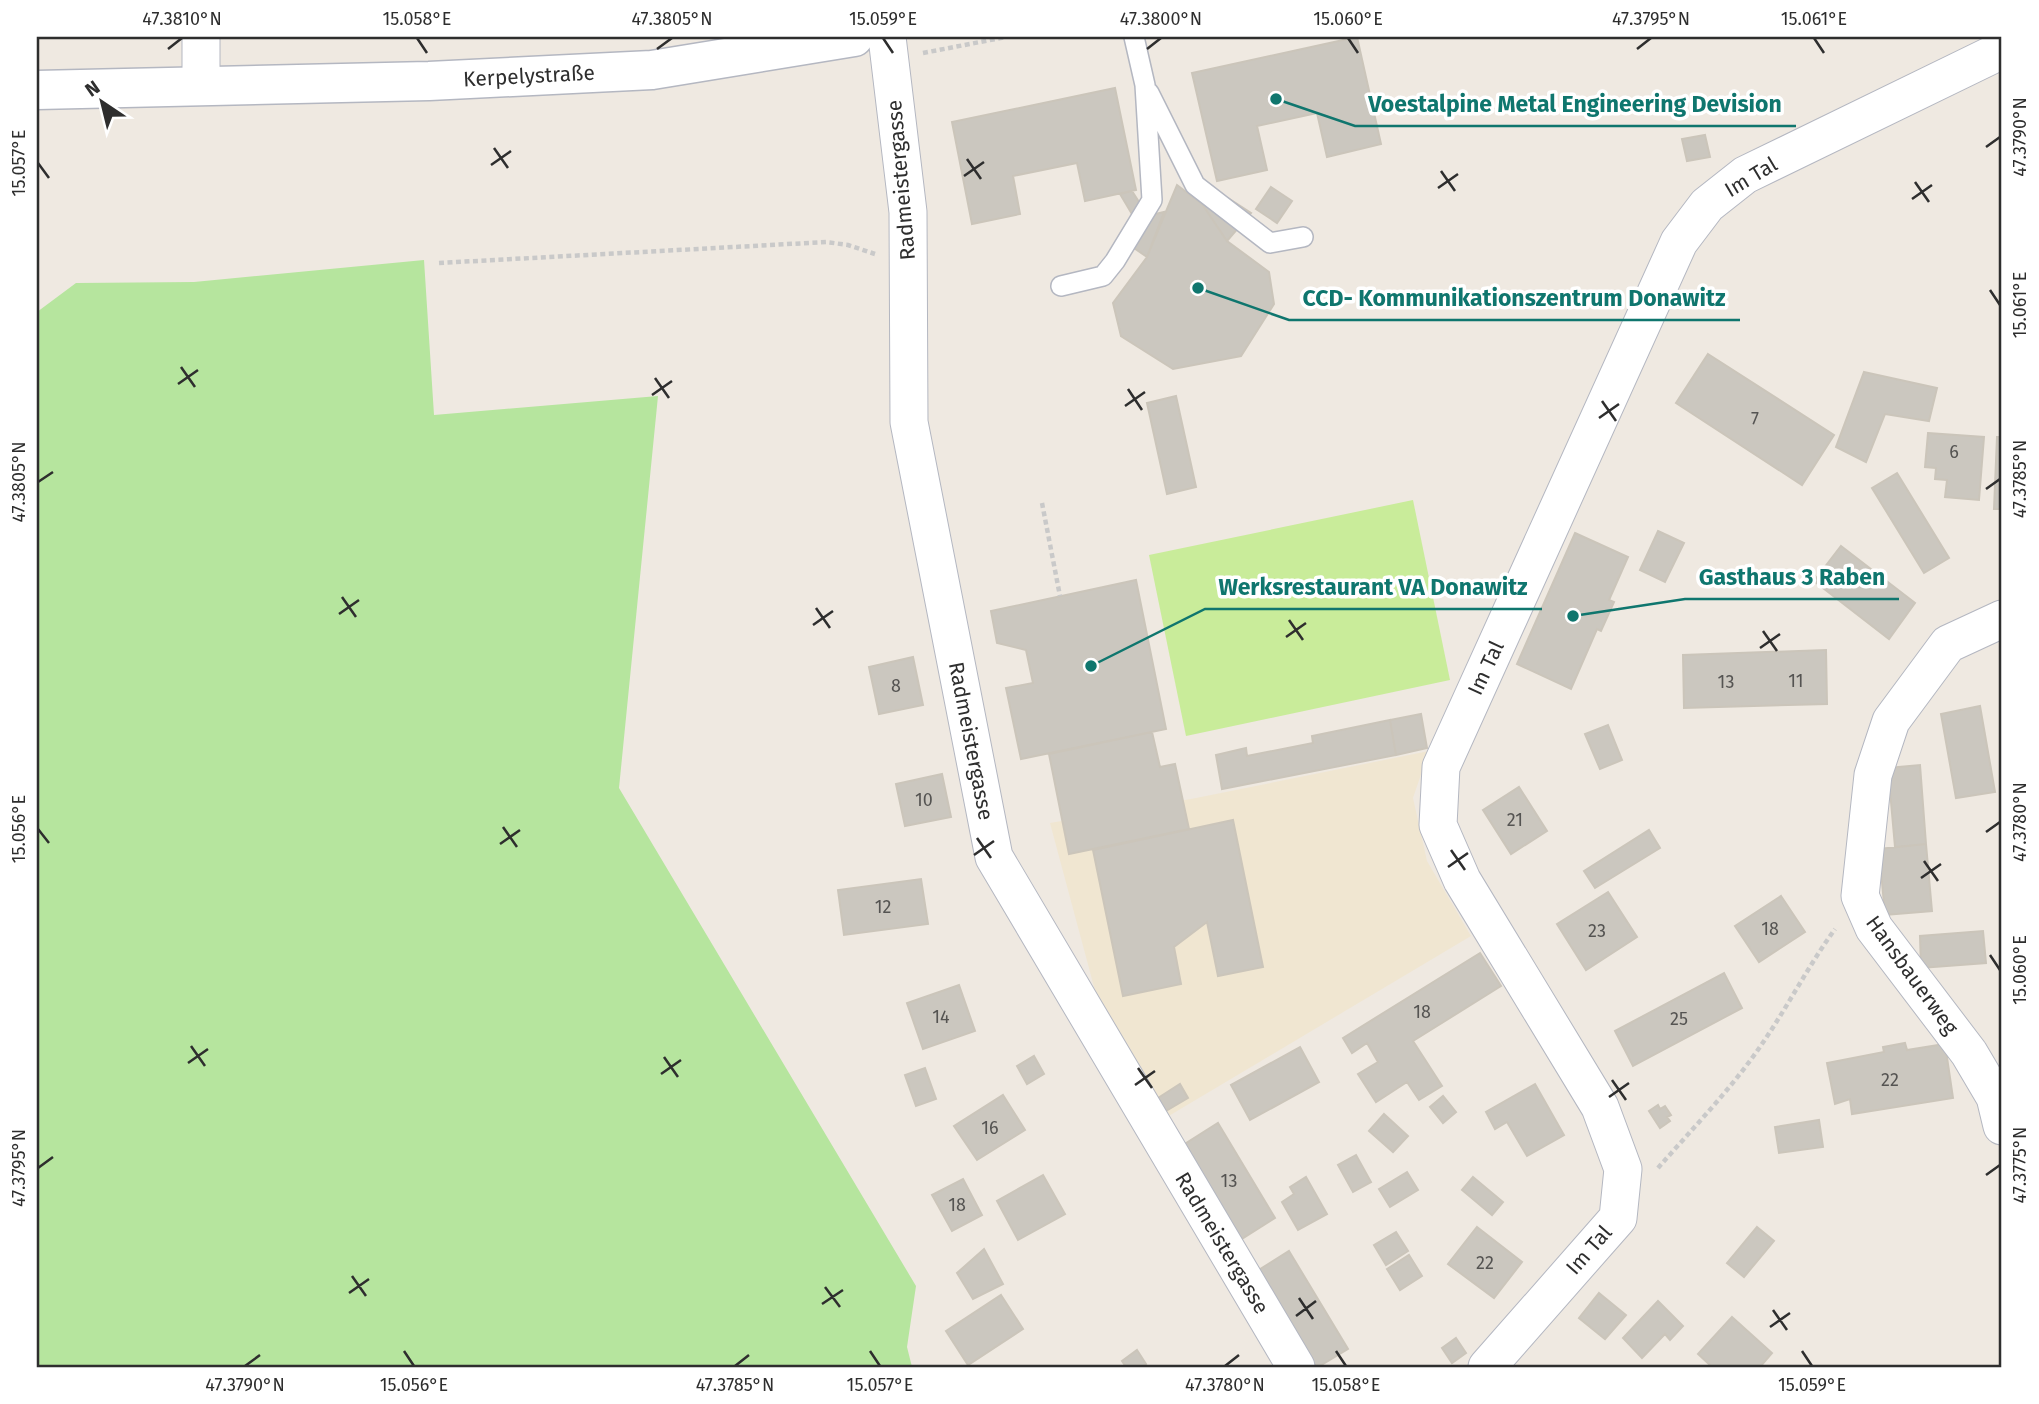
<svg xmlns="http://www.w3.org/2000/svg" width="2039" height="1404" font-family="'Fira Sans',sans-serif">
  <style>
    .education { fill: #f0e6d1 }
    .green { fill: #b6e59e }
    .pitch { fill: #c9ec9a }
    .building { fill: #cbc7bf; stroke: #cbc5ba; stroke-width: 2 }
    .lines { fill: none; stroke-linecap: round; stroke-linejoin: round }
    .lane-casing { stroke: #b4b7c1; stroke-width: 22 }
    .street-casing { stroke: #b4b7c1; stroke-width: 39 }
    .secondary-casing { stroke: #b4b7c1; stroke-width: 41 }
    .path { stroke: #c9c9c9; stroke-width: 4.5; stroke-dasharray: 5 3.5; stroke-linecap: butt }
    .lane { stroke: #fff; stroke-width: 19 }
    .street { stroke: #fff; stroke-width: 37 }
    .secondary { stroke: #fff; stroke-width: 38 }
    .ticks { fill: none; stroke: #2e2e2e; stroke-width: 2.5 }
    .labels { text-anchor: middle; stroke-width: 7; stroke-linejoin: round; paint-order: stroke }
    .number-label { font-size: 18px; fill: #555452 }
    .street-label { font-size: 21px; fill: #2e2e2e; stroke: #fff }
    .leader { fill: none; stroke: #0f766e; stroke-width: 2.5 }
    .callout-dot { fill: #0f766e; stroke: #fff; stroke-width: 2.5 }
    .callout-label { font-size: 23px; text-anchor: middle; font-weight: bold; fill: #0f766e; stroke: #fff; stroke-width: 7; stroke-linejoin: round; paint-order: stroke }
    .neatline { fill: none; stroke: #2e2e2e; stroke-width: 2.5 }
    .ticks-label { font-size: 18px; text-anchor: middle; fill: #2e2e2e }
  </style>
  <rect width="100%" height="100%" fill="#efe9e1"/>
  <path class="education" d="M1429,751L1413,798L1427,861L1471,936L1167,1117L1104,1024L1050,823L1191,799Z"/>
  <path class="green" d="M424,260L434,415L658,396L619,788L916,1286L907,1347L912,1367H37V312L76,283L194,282Z"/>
  <path class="pitch" d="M1413,500L1450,680L1186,736L1149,555Z"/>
  <path class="building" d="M1357,37L1381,144L1327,157L1317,113L1257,126L1267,170L1217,181L1192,73Z
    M1115,88L1136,190L1085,201L1077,163L1013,176L1020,214L972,224L952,122Z
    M1705,135L1710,157L1687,161L1682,139Z
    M1177,185L1202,204L1227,241L1269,272L1274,304L1241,356L1173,369L1121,336L1113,303L1147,257Z
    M1271,187L1292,201L1277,223L1256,209Z
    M1132,191L1148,216L1135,219L1120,194Z
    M1228,198L1251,213L1227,241L1202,204Z
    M1164,212L1147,257L1121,239L1135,219Z
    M1708,354L1834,435L1802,485L1676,403Z
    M1864,372L1937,388L1929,421L1885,414L1866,462L1836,447Z
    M1176,396L1196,487L1167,494L1147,403Z
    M1928,433L1984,437L1979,500L1945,497L1947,480L1935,479L1936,468L1925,467Z
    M1997,437H2002V509H1994Z
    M1897,473L1949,558L1924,573L1872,488Z
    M1658,531L1684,543L1665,582L1640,570Z
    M1575,533L1628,557L1609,600L1614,602L1601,631L1597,629L1571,689L1517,664Z
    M1841,546L1915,603L1889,639L1814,581Z
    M1136,580L1166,729L1021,759L1006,688L1033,683L1026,650L997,643L991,611Z
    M1826,650L1827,704L1684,708L1683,655Z
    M913,657L923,705L879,714L869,667Z
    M1980,706L1995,792L1956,798L1941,714Z
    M1421,714L1427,748L1396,755L1390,720Z
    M1390,720L1396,755L1222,789L1216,755L1246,748L1247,756L1313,743L1312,736Z
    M1608,725L1622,760L1600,769L1585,734Z
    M1152,732L1160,767L1175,764L1189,829L1069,854L1049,754Z
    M1920,765L1926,844L1895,847L1888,768Z
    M942,774L951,817L905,826L896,784Z
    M1519,787L1547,831L1511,854L1483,810Z
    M1233,820L1263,967L1218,976L1207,922L1174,947L1181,984L1123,996L1093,850Z
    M1649,830L1660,848L1595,888L1584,871Z
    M1926,844L1932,911L1885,915L1879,849Z
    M921,879L928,924L844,935L838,890Z
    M1608,892L1637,937L1586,970L1557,924Z
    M1781,896L1805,932L1759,962L1735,926Z
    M1983,931L1986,963L1921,968L1920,936Z
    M1480,953L1501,986L1413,1041L1442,1086L1419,1100L1407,1082L1376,1102L1358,1074L1378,1062L1367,1043L1352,1053L1343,1038Z
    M1724,973L1742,1008L1633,1066L1615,1031Z
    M959,985L975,1031L923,1049L907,1003Z
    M1905,1043L1907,1050L1945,1044L1953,1098L1852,1114L1850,1099L1835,1104L1827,1063L1884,1052L1883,1047Z
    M1300,1047L1319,1082L1250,1120L1231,1085Z
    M1034,1056L1044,1074L1027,1084L1017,1066Z
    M925,1068L936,1099L916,1106L905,1075Z
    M1180,1084L1188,1098L1166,1111L1158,1098Z
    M1535,1084L1564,1135L1527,1156L1507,1122L1495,1129L1486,1112Z
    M1003,1095L1025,1130L977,1160L954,1126Z
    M1443,1096L1456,1112L1443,1123L1430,1107Z
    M1658,1105L1660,1109L1665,1106L1671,1115L1667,1117L1670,1121L1660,1128L1649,1111Z
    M1384,1114L1408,1136L1393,1152L1369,1131Z
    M1819,1120L1823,1147L1779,1153L1775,1127Z
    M1218,1123L1275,1218L1240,1240L1183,1145Z
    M1356,1155L1371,1182L1353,1192L1338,1165Z
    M1407,1172L1418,1190L1390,1207L1379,1189Z
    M1043,1175L1065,1214L1018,1240L997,1201Z
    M1306,1177L1327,1214L1298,1230L1282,1202L1294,1194L1290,1187Z
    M1473,1177L1503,1202L1492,1215L1462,1190Z
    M963,1179L982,1215L952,1231L932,1195Z
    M1477,1227L1522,1262L1494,1298L1448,1264Z
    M1757,1227L1774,1241L1744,1277L1727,1263Z
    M1396,1232L1408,1251L1386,1265L1374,1245Z
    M984,1249L1003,1284L973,1299L957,1273Z
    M1289,1251L1348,1349L1318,1367H1316L1257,1271Z
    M1409,1255L1422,1276L1400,1290L1387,1269Z
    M1599,1293L1626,1315L1605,1339L1579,1318Z
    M1001,1295L1023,1329L968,1365L946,1331Z
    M1658,1301L1683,1326L1670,1340L1665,1334L1642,1358L1623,1338Z
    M1732,1317L1772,1353L1760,1367H1712L1698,1354Z
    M1456,1338L1466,1353L1452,1363L1442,1348Z
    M1137,1350L1146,1364L1142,1367H1126L1122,1361Z"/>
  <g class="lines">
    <defs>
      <path id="lane" d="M1149,93L1195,185L1270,243L1303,237
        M1061,286L1103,276L1115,261L1152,200L1145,85L1134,37"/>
      <path id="street" d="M201,37V85
        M887,37L908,212L909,422L994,857L1296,1367
        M2002,619L1948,644L1891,721L1873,775L1860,896L1874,928L1969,1053L1995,1097L2002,1126
        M1487,1367L1618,1218L1623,1169L1600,1107L1462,880L1438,825L1441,767L1679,242L1707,205L1745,175L2002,50"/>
      <path id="secondary" d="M37,90L429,81L652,70L854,37"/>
    </defs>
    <use href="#lane" class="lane-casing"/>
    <use href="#street" class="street-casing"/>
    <use href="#secondary" class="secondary-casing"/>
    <path class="path" d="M923,53L1006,37
      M439,263L826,242L848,245L875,254
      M1042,503L1060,596
      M1658,1168C1693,1128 1734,1086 1764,1041C1789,1004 1809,965 1835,929"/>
    <use href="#lane" class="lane"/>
    <use href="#street" class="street"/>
    <use href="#secondary" class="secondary"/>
  </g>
  <path class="ticks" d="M417,38L427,53M883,38L893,53M1348,38L1358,53M1814,38L1824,53M168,49L182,38M657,49L672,38M1147,49L1161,38M1637,49L1651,38M1986,147L2000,137M494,148L508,168M967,159L981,179M38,163L49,178M491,165L511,151M1441,171L1455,191M964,176L984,162M1915,182L1929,202M1438,188L1458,174M1912,199L1932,185M1990,290L2000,305M181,367L195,387M655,378L669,398M178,384L198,370M1128,389L1142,410M652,395L672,381M1602,401L1616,421M1125,406L1145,392M1599,418L1619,404M38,482L53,472M1986,489L2000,479M342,597L356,617M816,608L830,628M339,614L359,600M1289,620L1303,640M813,625L833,611M1763,631L1777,651M1286,637L1306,623M1760,648L1780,634M503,827L517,847M38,829L49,843M1986,832L2000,822M977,838L991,858M500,844L520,830M1451,850L1465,870M974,855L994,841M1924,861L1938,881M1448,867L1468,853M1921,878L1941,864M1990,955L2000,970M191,1046L205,1066M664,1057L678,1077M188,1063L208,1049M1138,1068L1152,1088M661,1074L681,1060M1612,1080L1626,1100M1135,1085L1155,1071M1609,1097L1629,1083M38,1168L53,1157M1986,1175L2000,1165M352,1276L366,1296M825,1287L840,1307M349,1293L369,1279M1299,1298L1313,1319M822,1304L843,1290M1773,1310L1787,1330M1296,1316L1316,1301M1770,1327L1790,1313M404,1351L414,1366M870,1351L880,1366M1336,1351L1346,1366M1802,1351L1812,1366M245,1366L260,1355M735,1366L749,1355M1225,1366L1239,1355"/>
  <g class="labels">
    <g class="number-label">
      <text x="1755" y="425">7</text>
      <text x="1954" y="458">6</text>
      <text x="1796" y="687">11</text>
      <text x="1726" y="688">13</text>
      <text x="896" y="692">8</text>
      <text x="924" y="806">10</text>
      <text x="1515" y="826">21</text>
      <text x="883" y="913">12</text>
      <text x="1770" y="935">18</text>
      <text x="1597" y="937">23</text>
      <text x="1422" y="1018">18</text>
      <text x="941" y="1023">14</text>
      <text x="1679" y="1025">25</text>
      <text x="1890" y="1086">22</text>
      <text x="990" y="1134">16</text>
      <text x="1229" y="1187">13</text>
      <text x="957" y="1211">18</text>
      <text x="1485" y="1269">22</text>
    </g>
    <g class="street-label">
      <text transform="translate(529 76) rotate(-3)" y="7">Kerpelystraße</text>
      <text transform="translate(1751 177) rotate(-31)" y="7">Im Tal</text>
      <text transform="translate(901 180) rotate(-95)" y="7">Radmeistergasse</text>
      <text transform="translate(1486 668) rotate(-65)" y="7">Im Tal</text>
      <text transform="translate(971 741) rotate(79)" y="7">Radmeistergasse</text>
      <text transform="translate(1912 975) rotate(54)" y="7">Hansbauerweg</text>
      <text transform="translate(1222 1243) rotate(59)" y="7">Radmeistergasse</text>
      <text transform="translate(1589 1250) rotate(-49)" y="7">Im Tal</text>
    </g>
  </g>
  <path class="leader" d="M1276 99L1355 126H1796M1198 288L1289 320H1740M1573 616L1685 599H1899M1091 666L1205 609H1542"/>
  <g class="callout-dot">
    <circle cx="1276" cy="99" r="7"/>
    <circle cx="1198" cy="288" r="7"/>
    <circle cx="1573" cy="616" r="7"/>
    <circle cx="1091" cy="666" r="7"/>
  </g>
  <g class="callout-label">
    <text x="1575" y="112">Voestalpine Metal Engineering Devision</text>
    <text x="1514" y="306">CCD- Kommunikationszentrum Donawitz</text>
    <text x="1792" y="585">Gasthaus 3 Raben</text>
    <text x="1373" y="595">Werksrestaurant VA Donawitz</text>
  </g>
  <rect width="2039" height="1404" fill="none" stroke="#ffffff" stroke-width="77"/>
  <g transform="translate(102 102) rotate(325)" stroke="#ffffff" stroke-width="5" paint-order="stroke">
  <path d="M0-5L12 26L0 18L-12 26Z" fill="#2e2e2e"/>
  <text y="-10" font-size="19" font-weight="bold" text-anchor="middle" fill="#2e2e2e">N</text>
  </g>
  <rect x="38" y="38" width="1962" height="1328" class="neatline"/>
  <g class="ticks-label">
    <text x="182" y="25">47.3810°N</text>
    <text x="417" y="25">15.058°E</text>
    <text x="672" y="25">47.3805°N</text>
    <text x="883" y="25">15.059°E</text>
    <text x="1161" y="25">47.3800°N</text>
    <text x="1348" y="25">15.060°E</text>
    <text x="1651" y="25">47.3795°N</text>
    <text x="1814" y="25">15.061°E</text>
    <text transform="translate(2020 137) rotate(-90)" y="6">47.3790°N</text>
    <text transform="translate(19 163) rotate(-90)" y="6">15.057°E</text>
    <text transform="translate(2020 305) rotate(-90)" y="6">15.061°E</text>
    <text transform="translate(2020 479) rotate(-90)" y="6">47.3785°N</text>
    <text transform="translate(19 482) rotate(-90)" y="6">47.3805°N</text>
    <text transform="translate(2020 822) rotate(-90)" y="6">47.3780°N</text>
    <text transform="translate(19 829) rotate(-90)" y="6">15.056°E</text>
    <text transform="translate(2020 970) rotate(-90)" y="6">15.060°E</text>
    <text transform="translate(2020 1165) rotate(-90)" y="6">47.3775°N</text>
    <text transform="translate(19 1168) rotate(-90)" y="6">47.3795°N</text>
    <text x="245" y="1391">47.3790°N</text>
    <text x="414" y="1391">15.056°E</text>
    <text x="735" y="1391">47.3785°N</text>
    <text x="880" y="1391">15.057°E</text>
    <text x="1225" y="1391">47.3780°N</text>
    <text x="1346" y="1391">15.058°E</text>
    <text x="1812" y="1391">15.059°E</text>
  </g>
</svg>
